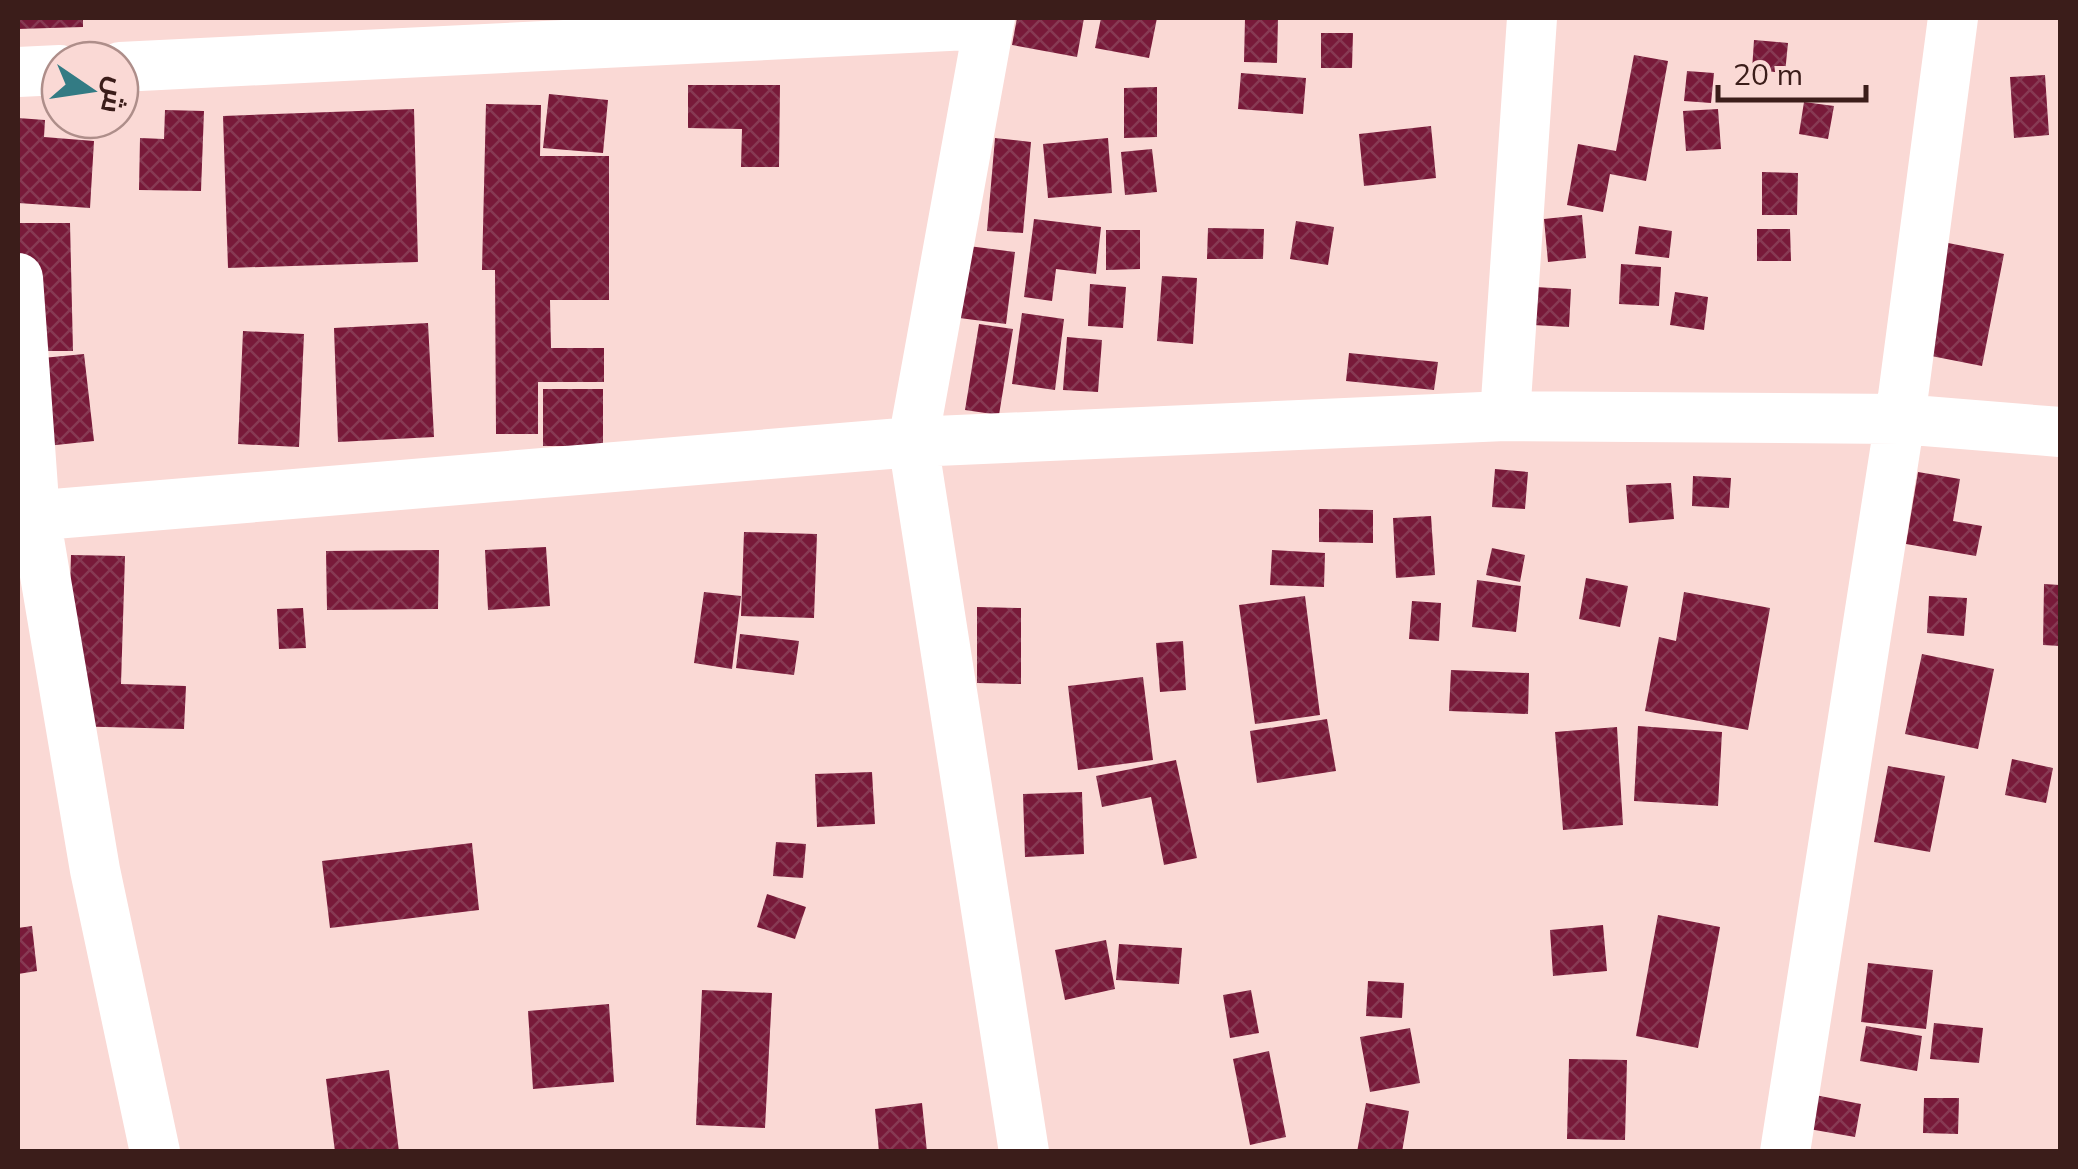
<svg xmlns="http://www.w3.org/2000/svg" width="2078" height="1169" font-family="Mulish,Cairo,sans-serif">
  <style>
    .building { fill: url(#building-cross-hatch) }
    .lines { fill: none; stroke-linecap: round; stroke-linejoin: round }
    .street { stroke: #fff; stroke-width: 50 }
  </style>
  <defs>
    <pattern id="building-cross-hatch" width="8" height="8" patternUnits="userSpaceOnUse" patternTransform="scale(2.5)"><rect width="8" height="8" fill="#781a39"/><path d="M0 0l8 8M0 8l8-8" fill="none" stroke="#873a53"/></pattern>
  </defs>
  <rect width="100%" height="100%" fill="#fad9d5"/>
  <path class="building" d="M18,18H83V27L18,29Z
    M1017,18H1084L1077,57L1012,45Z
    M1101,18H1157L1149,58L1095,48Z
    M1245,18H1278L1277,63L1244,62Z
    M1321,33H1353L1352,68H1321Z
    M1754,40L1788,43L1785,73L1752,70Z
    M1634,55L1668,61L1646,181L1610,174L1603,212L1567,205L1578,144L1616,151Z
    M1687,71L1714,73L1711,103L1684,101Z
    M1241,73L1306,78L1303,114L1238,109Z
    M2045,75L2049,135L2014,138L2010,77Z
    M688,85H780L779,167H741L742,129L688,128Z
    M1157,87V137L1124,138V88Z
    M549,94L608,100L603,153L543,148Z
    M1804,102L1834,106L1828,139L1799,134Z
    M486,104L541,105L540,156H609V300H550L551,348H604V382H538V434H496L495,270H482Z
    M414,109L418,262L228,268L223,116Z
    M1718,109L1721,149L1686,151L1683,111Z
    M165,110L204,111L201,191L139,190L140,138L164,139Z
    M18,118L45,120L44,137L94,141L90,208L18,203Z
    M1431,126L1436,178L1364,186L1359,134Z
    M995,138L1031,142L1023,233L987,231Z
    M1108,138L1112,193L1048,198L1043,144Z
    M1152,149L1157,192L1125,195L1121,152Z
    M1762,172L1798,173L1797,215H1762Z
    M1582,215L1586,258L1548,262L1544,219Z
    M1034,219L1101,227L1096,274L1056,269L1052,301L1024,297Z
    M1296,221L1334,227L1328,265L1290,259Z
    M18,223H70L73,351H32L18,281Z
    M1639,226L1672,231L1669,258L1635,254Z
    M1208,228L1264,229L1263,259H1207Z
    M1757,229H1790L1791,261H1757Z
    M1106,230H1140V269L1106,270Z
    M1938,241L2004,254L1982,366L1916,353Z
    M953,244L1015,252L1006,324L944,316Z
    M1621,264L1661,267L1659,306L1619,304Z
    M1162,276L1197,278L1193,344L1157,341Z
    M1090,284L1126,287L1123,328L1088,326Z
    M1535,287L1571,289L1569,327L1533,325Z
    M1675,292L1708,297L1704,330L1670,325Z
    M1022,313L1064,319L1055,390L1012,384Z
    M428,323L434,437L338,442L334,328Z
    M979,324L1013,329L999,415L965,410Z
    M243,331L304,334L299,447L238,444Z
    M1067,337L1102,340L1098,392L1063,390Z
    M1349,353L1438,362L1434,390L1346,381Z
    M84,354L94,441L18,449L32,359Z
    M543,389H603V446H543Z
    M1495,469L1528,472L1525,509L1492,507Z
    M1918,472L1960,479L1953,521L1982,526L1976,556L1906,544Z
    M1693,476L1731,478L1729,508L1692,506Z
    M1671,483L1674,519L1629,523L1626,485Z
    M1319,509L1373,510V543L1319,542Z
    M1431,516L1435,575L1396,578L1393,518Z
    M744,532L817,534L814,618L741,616Z
    M546,547L550,606L488,610L485,550Z
    M1492,548L1525,555L1520,582L1486,575Z
    M439,550L438,609L327,610L326,551Z
    M1272,550L1325,553L1324,587L1270,585Z
    M71,555L125,556L121,684L186,686L184,729L66,726Z
    M1586,578L1628,586L1620,627L1579,619Z
    M1477,580L1521,586L1516,632L1472,627Z
    M2044,584L2060,585V646L2043,645Z
    M704,592L741,596L732,669L694,663Z
    M1684,592L1770,608L1748,730L1645,711L1659,637L1676,641Z
    M1305,596L1320,715L1255,724L1239,605Z
    M1929,596L1967,598L1964,636L1927,633Z
    M1412,601L1441,603L1439,641L1409,639Z
    M977,607L1021,608V684L977,683Z
    M303,608L306,648L279,649L277,609Z
    M740,634L799,641L794,675L736,668Z
    M1183,641L1186,690L1160,692L1156,643Z
    M1922,654L1994,669L1978,749L1905,734Z
    M1451,670L1529,673L1528,714L1449,711Z
    M1143,677L1153,760L1078,770L1068,686Z
    M1327,719L1336,771L1257,783L1250,731Z
    M1638,726L1722,732L1718,806L1634,801Z
    M1617,727L1623,825L1563,830L1555,732Z
    M2012,759L2053,768L2046,803L2005,795Z
    M1176,760L1197,858L1164,865L1151,797L1102,807L1096,776Z
    M1888,766L1945,776L1930,852L1874,842Z
    M872,772L875,824L817,827L815,774Z
    M1082,792L1084,854L1025,857L1023,794Z
    M776,842L806,844L803,878L773,876Z
    M472,843L479,910L330,928L322,861Z
    M767,894L806,907L795,939L757,927Z
    M1658,915L1720,927L1698,1048L1636,1036Z
    M1603,925L1607,971L1553,976L1550,930Z
    M32,926L37,971L18,974V928Z
    M1106,940L1115,989L1065,1000L1055,950Z
    M1119,944L1182,948L1179,984L1116,980Z
    M1868,963L1933,970L1926,1029L1861,1022Z
    M1368,981L1404,983L1402,1018L1366,1016Z
    M702,990L772,993L765,1128L696,1125Z
    M1251,990L1259,1033L1230,1038L1223,995Z
    M609,1004L614,1082L533,1089L528,1011Z
    M1934,1023L1983,1028L1979,1063L1930,1059Z
    M1866,1026L1922,1036L1917,1071L1860,1061Z
    M1410,1028L1420,1083L1370,1092L1360,1037Z
    M1269,1051L1286,1137L1250,1145L1233,1059Z
    M1569,1059L1627,1060L1625,1140L1567,1139Z
    M389,1070L399,1152H335L326,1079Z
    M1815,1095L1861,1104L1855,1137L1809,1129Z
    M1924,1098H1959L1958,1134L1923,1133Z
    M922,1103L927,1152H879L875,1109Z
    M1366,1103L1409,1111L1402,1152H1357Z"/>
  <g class="lines">
    <path class="street" d="M990,18L913,442L1024,1152
      M120,67L989,24
      M18,72L60,70
      M18,278L35,516L95,870L155,1152
      M1505,416L1532,18
      M18,517L913,442L1505,416L1900,419L2060,432
      M1785,1152L1900,419L1953,18"/>
  </g>
  <rect width="2078" height="1169" fill="none" stroke="#3b1d1a" stroke-width="40"/>
  <g transform="translate(90 90) rotate(103)"><circle r="48" fill="#fad9d5" stroke="#ae8e8a" stroke-width="2.5"/>
  <path d="M0-8L18 38L0 25L-18 38Z" fill="#337b84"/>
  <text y="-15" font-size="28" font-weight="bold" text-anchor="middle" fill="#3b1d1a">ش</text>
  </g>
  <path d="M1718 85v15h148v-15" fill="none" stroke="#3b1d1a" stroke-width="5"/>
  <text x="1733" y="85" font-size="30" fill="#3b1d1a" stroke="#fad9d5" stroke-width="8" paint-order="stroke">20 m</text>
</svg>
